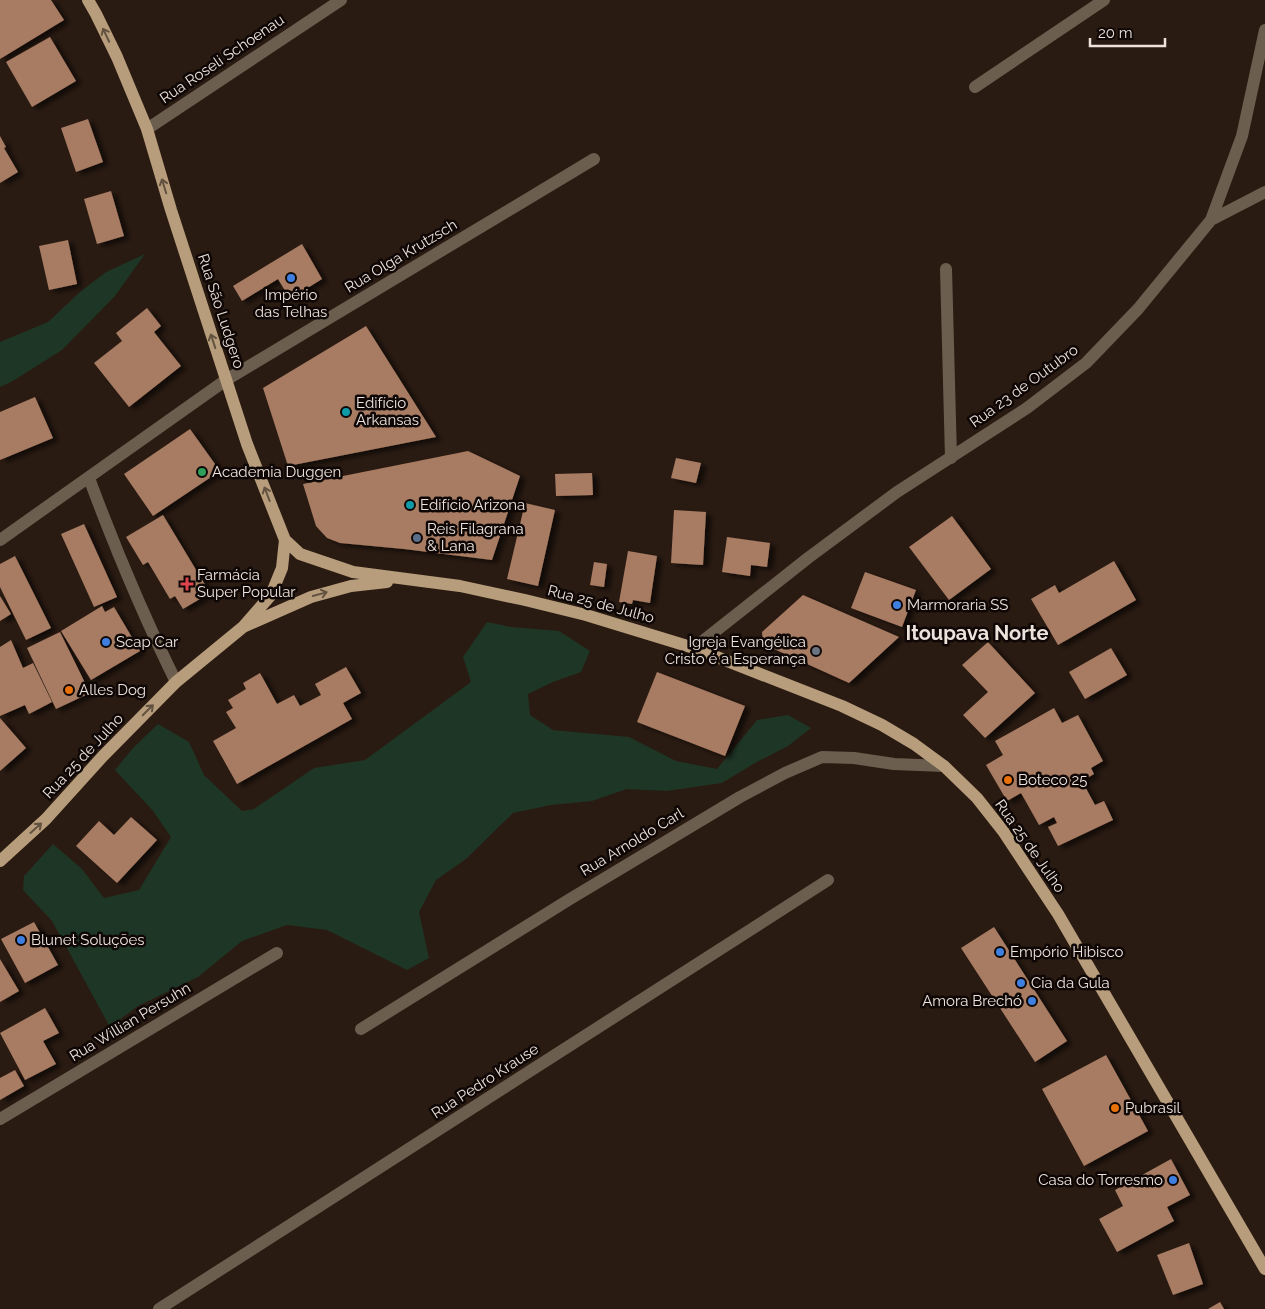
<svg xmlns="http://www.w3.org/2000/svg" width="1265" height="1309" font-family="Raleway,sans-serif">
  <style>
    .green { fill: #1e3625 }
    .building { fill: #a77b62; filter: url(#shadow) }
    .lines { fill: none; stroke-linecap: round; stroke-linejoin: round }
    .minor { stroke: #6b5e4e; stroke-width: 12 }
    .major { stroke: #b79d7b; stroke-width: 12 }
    .oneway { stroke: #625240 }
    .shop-dot { fill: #3f7fe0; stroke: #0e0705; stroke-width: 2 }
    .culture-dot { fill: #0f9aa8; stroke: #0e0705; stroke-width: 2 }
    .leisure-dot { fill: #2e9e5b; stroke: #0e0705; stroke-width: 2 }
    .service-dot { fill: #5c6f8a; stroke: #0e0705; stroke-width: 2 }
    .health-dot { fill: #e0444e; stroke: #0e0705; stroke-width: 2 }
    .worship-dot { fill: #6b7280; stroke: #0e0705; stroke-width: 2 }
    .food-dot { fill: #e8710a; stroke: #0e0705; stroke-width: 2 }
    .labels { text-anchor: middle; stroke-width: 5; stroke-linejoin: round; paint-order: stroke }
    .street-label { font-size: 15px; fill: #ede2dc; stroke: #0e0705 }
    .poi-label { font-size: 15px; fill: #ede2dc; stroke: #0e0705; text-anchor: start }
    .district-label { font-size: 20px; font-weight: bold; fill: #ede2dc; stroke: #0e0705 }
  </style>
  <defs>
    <filter id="shadow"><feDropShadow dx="5.5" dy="3" stdDeviation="2.5" flood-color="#0009"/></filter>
  </defs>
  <rect width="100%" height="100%" fill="#2a1b12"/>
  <path class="green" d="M145,254L115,296L62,350L13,381L0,387V342L48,322L80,292L106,272Z
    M487,622L511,627L559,631L590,651L581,672L553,682L528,694L530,715L553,730L629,737L676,761L717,769L757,720L788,715L811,728L788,746L755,763L722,783L667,791L627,789L592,801L551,805L513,813L466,859L436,880L419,912L429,958L407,970L327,930L287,925L242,941L198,977L138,1006L110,1027L52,921L23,890L24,876L53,844L82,869L104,898L139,890L171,837L153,811L115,770L133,748L158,724L189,742L204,775L242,811L254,809L314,768L365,760L471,682L463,657Z"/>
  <path class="building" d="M0,0H51L64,20L0,59Z
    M50,37L76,81L32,107L6,62Z
    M88,119L103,162L76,172L61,128Z
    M0,136L6,147L4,148L18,172L0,183Z
    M111,191L124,236L97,244L84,199Z
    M68,240L77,284L49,290L39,246Z
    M302,244L322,279L290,299L278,279L242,301L233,286Z
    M147,308L161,326L154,332L181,366L129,407L94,363L122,341L116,333Z
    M366,326L436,437L288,466L263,388Z
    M35,397L53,438L0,460V412Z
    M190,429L220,471L153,516L124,474Z
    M468,451L520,476L492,560L404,549L340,543L327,538L316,526L303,484Z
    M676,458L701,463L696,483L671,478Z
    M592,473L593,495L556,496L555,474Z
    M525,503L555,510L538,586L507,579Z
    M674,510L706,512L703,565L671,563Z
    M163,515L210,593L183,609L175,596L170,599L148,562L143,565L126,537Z
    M952,516L991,569L949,600L909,547Z
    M84,524L117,597L94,607L61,534Z
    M727,537L770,543L767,567L751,565L750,576L722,572Z
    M628,551L657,556L650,603L633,600L632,604L619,602Z
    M15,556L51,628L26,640L0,587V564Z
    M1114,561L1136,600L1058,645L1031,599L1055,585L1059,593Z
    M594,562L607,564L604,587L590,585Z
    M865,572L916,590L902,627L851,608Z
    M803,595L899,637L849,683L763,644L762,632Z
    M0,596L11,614L0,621Z
    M102,606L105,612L114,607L140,651L91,680L61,631Z
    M60,632L90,693L56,709L27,648Z
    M11,640L23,668L33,663L52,702L29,714L25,705L0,716V647Z
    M988,642L1035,693L985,738L963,715L988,692L962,665Z
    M1111,648L1127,675L1085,699L1069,672Z
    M346,667L361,693L343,703L352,719L237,784L213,741L236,728L226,712L233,708L228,700L246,689L243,683L260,673L277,704L294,695L300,706L321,695L315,684Z
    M657,672L745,706L725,756L637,722Z
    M1054,708L1062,723L1078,715L1103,761L1091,768L1094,774L1082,781L1095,805L1104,801L1113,820L1058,846L1048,827L1057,823L1054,817L1039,825L1021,793L1007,801L986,765L1003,755L995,741Z
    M0,718L26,748L0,771Z
    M131,817L157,840L117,883L76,846L99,821L114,835Z
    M34,922L58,965L25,983L1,939Z
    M994,927L1067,1041L1035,1062L961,948Z
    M0,959L19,991L0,1002Z
    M45,1008L59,1033L43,1041L56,1064L25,1080L0,1033Z
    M1106,1055L1148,1131L1084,1166L1042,1089Z
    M15,1070L24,1086L0,1100V1078Z
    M1171,1159L1190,1195L1167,1207L1174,1221L1117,1252L1099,1219L1123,1206L1115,1190Z
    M1189,1243L1203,1284L1173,1295L1157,1255Z
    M1220,1302L1224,1309H1208Z"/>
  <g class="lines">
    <path class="minor" d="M975,87L1104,0
      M147,129L341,0
      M1211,220L1265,192
      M946,269L951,458
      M89,478C115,548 143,615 176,682
      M0,540L226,380L594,159
      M694,648L808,558L897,492L1027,408L1086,363L1138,309L1211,220L1242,136L1265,30
      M361,1029L570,899L740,797L785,773L822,757L854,758L894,764L944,766
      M0,1119L277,953
      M159,1309L828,880"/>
    <path class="major" d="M88,0L96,14L117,57L147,129L171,210L247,444L285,540L282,568L271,595L243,627
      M285,540L300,554L353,572L460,586L525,600L586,615L694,648L842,706L882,725L914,744L944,766L977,798L1003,831L1058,914L1265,1269
      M0,861L46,819L103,756L176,682L243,627L311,597L351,586L387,582"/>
  </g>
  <defs><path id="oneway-shaft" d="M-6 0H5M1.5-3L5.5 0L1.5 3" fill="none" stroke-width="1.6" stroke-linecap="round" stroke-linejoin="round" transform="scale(1.25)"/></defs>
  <g class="oneway">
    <use href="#oneway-shaft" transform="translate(106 35) rotate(-115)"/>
    <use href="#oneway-shaft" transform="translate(164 186) rotate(-107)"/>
    <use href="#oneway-shaft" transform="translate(213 341) rotate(-108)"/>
    <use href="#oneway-shaft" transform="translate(267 494) rotate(-111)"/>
    <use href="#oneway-shaft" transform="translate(320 594) rotate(-15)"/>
    <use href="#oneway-shaft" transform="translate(148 710) rotate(-45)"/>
    <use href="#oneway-shaft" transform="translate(36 828) rotate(-42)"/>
  </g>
  <g class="shop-dot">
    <circle cx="291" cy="278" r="5"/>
    <circle cx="897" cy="605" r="5"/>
    <circle cx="106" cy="642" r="5"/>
    <circle cx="21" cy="940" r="5"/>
    <circle cx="1000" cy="952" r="5"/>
    <circle cx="1021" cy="983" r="5"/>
    <circle cx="1032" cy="1001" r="5"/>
    <circle cx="1173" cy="1180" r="5"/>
  </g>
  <g class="culture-dot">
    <circle cx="346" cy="412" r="5"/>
    <circle cx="410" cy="505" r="5"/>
  </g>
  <circle class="leisure-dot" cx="202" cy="472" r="5"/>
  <circle class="service-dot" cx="417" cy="538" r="5"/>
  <path class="health-dot" d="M184.5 576.5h5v5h5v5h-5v5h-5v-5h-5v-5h5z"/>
  <circle class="worship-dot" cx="816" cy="651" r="5"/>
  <g class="food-dot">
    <circle cx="69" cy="690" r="5"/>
    <circle cx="1008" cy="780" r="5"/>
    <circle cx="1115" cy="1108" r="5"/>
  </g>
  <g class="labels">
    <g class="street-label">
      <text transform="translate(222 59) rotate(-34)" y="5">Rua Roseli Schoenau</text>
      <text transform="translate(401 256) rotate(-31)" y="5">Rua Olga Krutzsch</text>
      <text transform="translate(221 311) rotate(72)" y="5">Rua São Ludgero</text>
      <text transform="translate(1024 386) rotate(-36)" y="5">Rua 23 de Outubro</text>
      <text transform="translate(601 604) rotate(15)" y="5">Rua 25 de Julho</text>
      <text transform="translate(83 756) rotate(-47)" y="5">Rua 25 de Julho</text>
      <text transform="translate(632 842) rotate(-31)" y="5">Rua Arnoldo Carl</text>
      <text transform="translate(1030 846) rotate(55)" y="5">Rua 25 de Julho</text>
      <text transform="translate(130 1022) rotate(-31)" y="5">Rua Willian Persuhn</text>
      <text transform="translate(485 1081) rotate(-33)" y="5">Rua Pedro Krause</text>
    </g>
    <g class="poi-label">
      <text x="291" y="300" text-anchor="middle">Império<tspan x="291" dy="17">das Telhas</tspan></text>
      <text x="356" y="408">Edifício<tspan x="356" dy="17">Arkansas</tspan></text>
      <text x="212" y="477">Academia Duggen</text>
      <text x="420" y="510">Edifício Arizona</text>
      <text x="427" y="534">Reis Filagrana<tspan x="427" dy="17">&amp; Lana</tspan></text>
      <text x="197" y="580">Farmácia<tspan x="197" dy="17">Super Popular</tspan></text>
      <text x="907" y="610">Marmoraria SS</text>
      <text x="116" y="647">Scap Car</text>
      <text x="806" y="647" text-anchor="end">Igreja Evangélica<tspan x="806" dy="17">Cristo é a Esperança</tspan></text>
      <text x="79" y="695">Alles Dog</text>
      <text x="1018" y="785">Boteco 25</text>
      <text x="31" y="945">Blunet Soluções</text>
      <text x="1010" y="957">Empório Hibisco</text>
      <text x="1031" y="988">Cia da Gula</text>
      <text x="1022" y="1006" text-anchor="end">Amora Brechó</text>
      <text x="1125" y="1113">Pubrasil</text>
      <text x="1163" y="1185" text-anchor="end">Casa do Torresmo</text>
    </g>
    <g class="district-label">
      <text x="977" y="640">Itoupava Norte</text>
    </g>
  </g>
  <path d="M1090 38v8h75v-8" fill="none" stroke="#ede2dc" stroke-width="2.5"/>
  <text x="1098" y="38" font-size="15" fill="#ede2dc" stroke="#0e0705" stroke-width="4" paint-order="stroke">20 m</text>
</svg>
